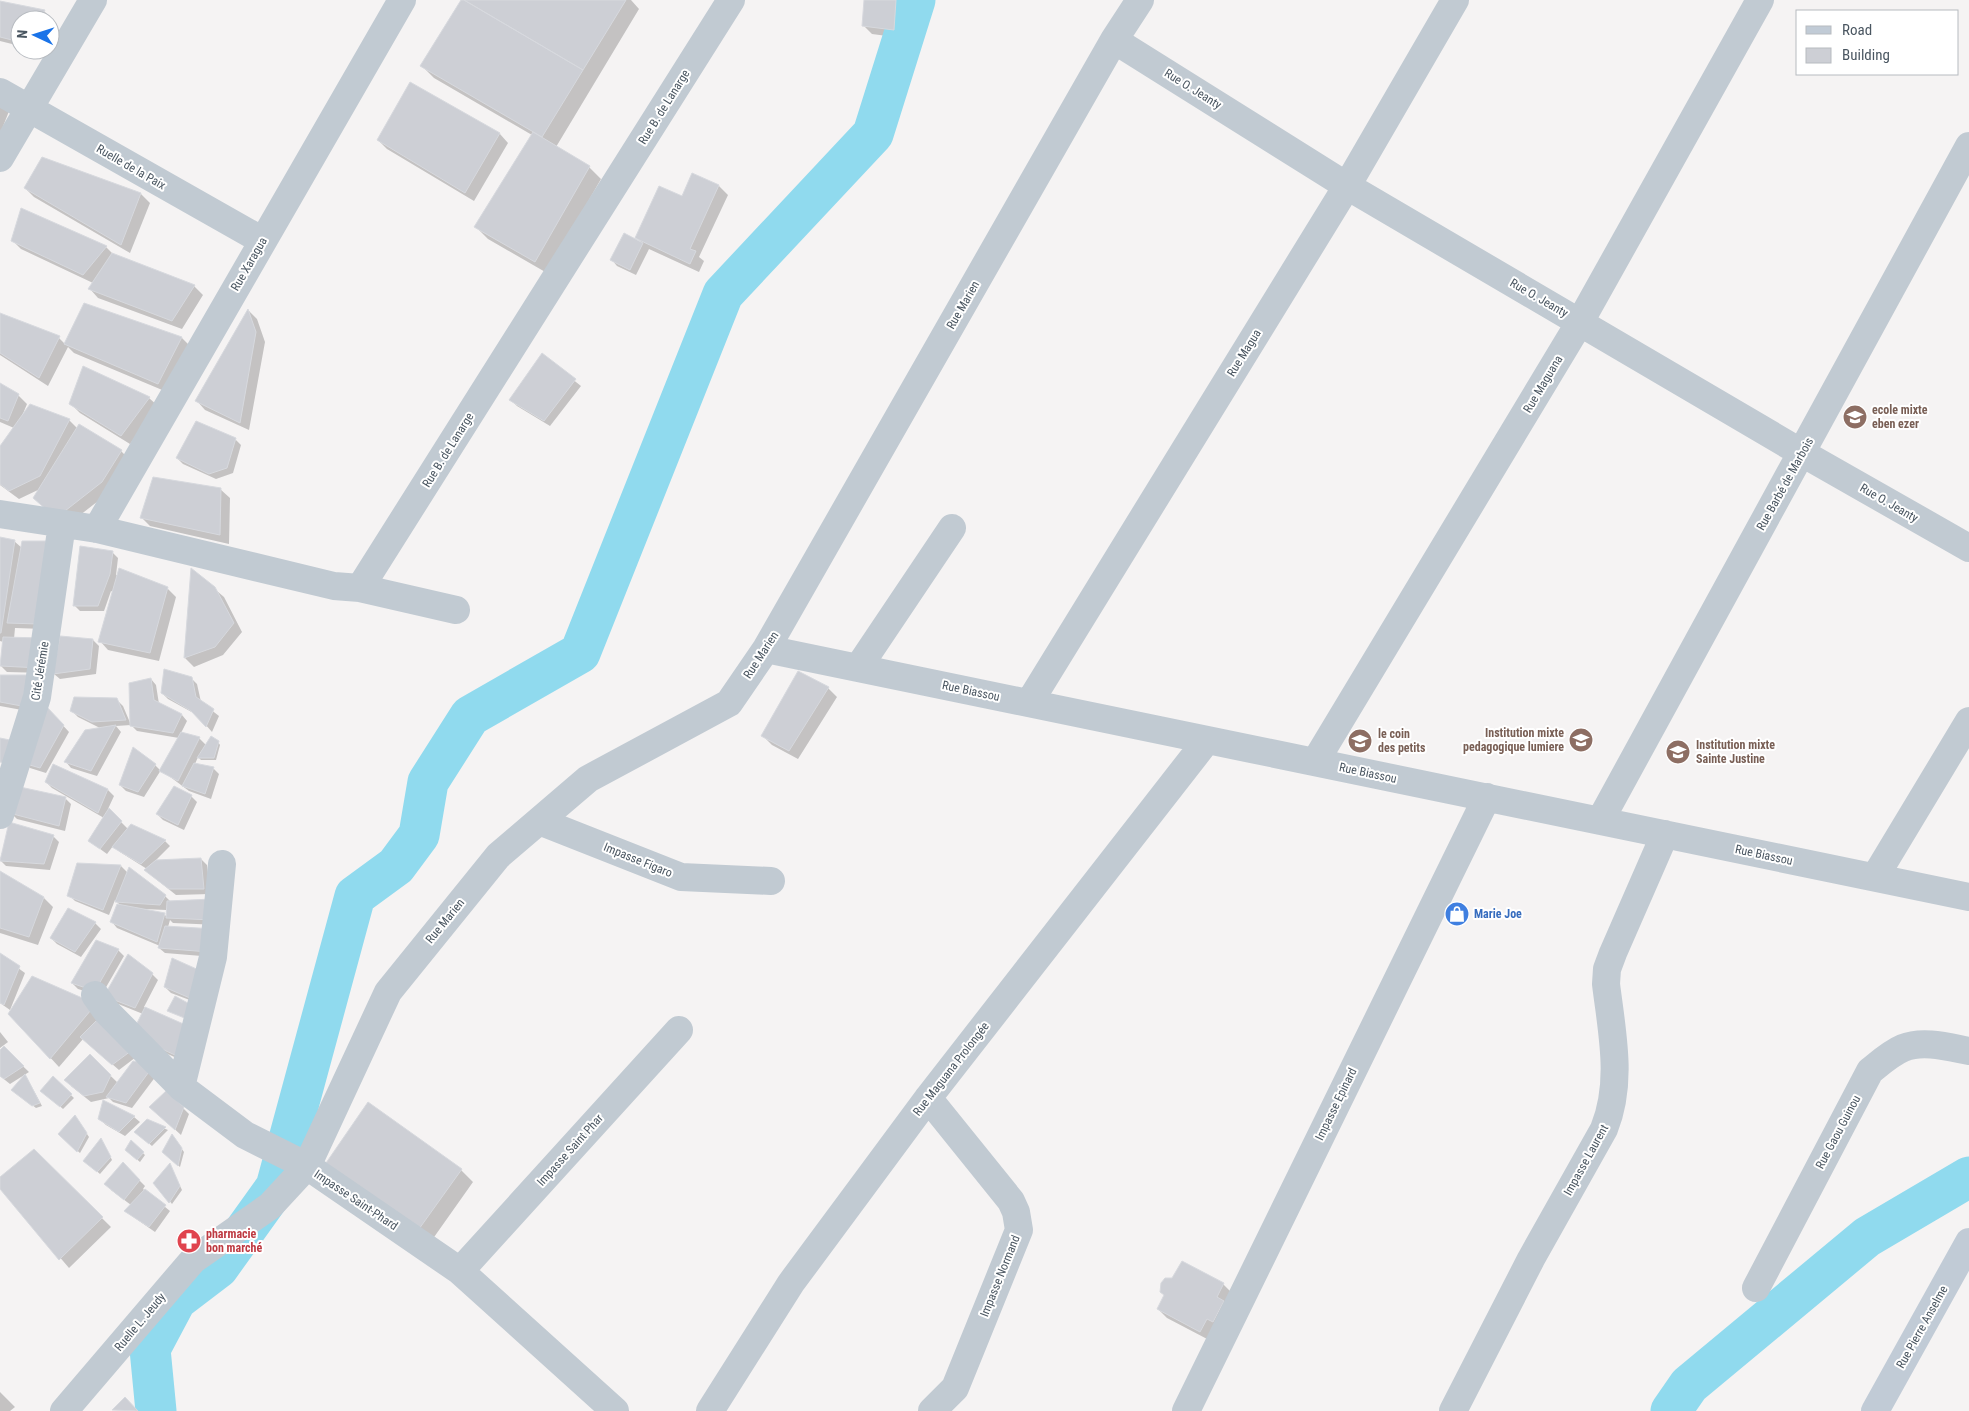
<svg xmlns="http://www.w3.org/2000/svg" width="1969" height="1411" font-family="'Roboto Condensed',sans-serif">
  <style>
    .shadow { fill: #0003; fill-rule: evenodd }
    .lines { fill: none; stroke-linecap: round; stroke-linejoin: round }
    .river { stroke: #90daee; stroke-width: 41 }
    .building { fill: #cdcfd5; stroke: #d7d9de }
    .street { stroke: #c1cad2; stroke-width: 28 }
    .secondary { stroke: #c1cbd6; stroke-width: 28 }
    .labels { text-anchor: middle; stroke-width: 4; stroke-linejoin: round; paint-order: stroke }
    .street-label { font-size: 12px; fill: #4a5661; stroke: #fff }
    .education-label { font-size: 12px; font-weight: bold; fill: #785e54; stroke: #fff; text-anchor: start }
    .shop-label { font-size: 12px; font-weight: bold; fill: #366cbe; stroke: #fff; text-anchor: start }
    .health-label { font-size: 12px; font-weight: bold; fill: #be3a42; stroke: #fff; text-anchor: start }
  </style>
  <rect width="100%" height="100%" fill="#f5f3f3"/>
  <path class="shadow" d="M463,0H631L639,9L556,147L589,167L601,179L547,273L488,239L476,227L532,135L434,78L422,66Z
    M866,0H906L902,38L872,34L863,25Z
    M0,2L44,11L50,17L48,20H20V46L0,41Z
    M411,84L500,134L508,143L474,201L387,149L378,140Z
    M0,87L15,96L0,134Z
    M42,158L141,194L150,203L130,253L34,197L25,188Z
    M693,175L719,186L728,195L699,257L704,261L699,272L649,249L636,275L617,266L612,260L642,243L637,238L682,198Z
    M12,240L106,247L114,255L194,286L203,295L182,329L98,298L90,289L93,283L21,249Z
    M85,304L182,338L191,347L167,392L74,353L68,347L48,386L0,355V315L59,338L65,344Z
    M249,311L257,319L265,342L249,430L205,410L197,401Z
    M542,355L581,386L550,426L517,406L511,400Z
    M0,385L18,395L27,404L22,416L69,420L77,428L121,451L130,460L111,491L66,526L40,489L19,499L0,485V448L14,428L0,422Z
    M149,398L158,406L130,444L80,413L71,404Z
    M235,439L241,445L233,473L216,479L183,464L177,458Z
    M220,489L230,498L229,544L150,526L141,517Z
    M0,539L14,541L22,548L44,629L15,628L14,639L46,673L7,672L1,666L3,642L0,641Z
    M112,552L118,558L116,575L167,588L176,597L159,661L108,650L100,641L113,592L111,591L104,611H80L74,605Z
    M192,570L224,597L242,632L223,655L194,667L185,658Z
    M93,640L99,646L96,674L60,679L54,674Z
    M0,677L33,712L0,706Z
    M191,678L197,684L201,702L219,716L212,732L197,715L168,699L162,693Z
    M151,679L156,685L159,704L182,715L187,721L181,733L199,738L206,745L218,742L220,745L216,760H201L198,757L195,764L213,768L219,774L211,799L189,791L161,770L144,797L126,791L120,785L155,765L160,770L179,738L137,731L131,725Z
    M828,688L837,697L798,759L772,745L763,736Z
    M117,700L123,706L131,725L116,726L121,732L97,776L71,768L66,762L102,729L78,717L72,711Z
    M46,707L69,732L46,773L30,768L25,763Z
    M54,766L108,790L114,796L108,809L128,829L165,841L170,846L155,861L201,859L207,865L210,894L176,895L151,875L145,870L147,869L120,852L113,846L107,854L96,846L90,841L104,818L52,788L46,782Z
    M191,796L197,802L184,830L163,820L157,814Z
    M65,798L71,804L65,831L17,819L11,813Z
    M10,823L53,836L59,842L50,870L6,866L0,860Z
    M78,865L121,866L128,873L165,896L171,902L219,925L173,923L170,920L168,927L214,957L165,953L159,948L160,946L117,928L112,922L121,906L115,900L109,915L75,901L69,895ZM168,907L167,917L164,914L144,910V909L166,910Z
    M0,872L44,898L53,907L38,945L0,933Z
    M95,923L101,929L81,957L57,944L51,938Z
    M96,942L118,950L124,956L101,996L78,989L72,983Z
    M0,955L25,973L10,1010L0,1003Z
    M173,960L203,1005L171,993L165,987Z
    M152,974L158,980L144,1007L187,1028L181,1060L139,1041L143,1014L111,1001Z
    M96,1005L140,1054L119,1070L83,1039L59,1067L10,1014Z
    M0,1032L8,1042L0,1048Z
    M4,1048L29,1072L10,1084L0,1076V1052Z
    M90,1056L118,1083L134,1062L159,1072L132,1108L113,1102L109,1098L91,1102L71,1086Z
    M25,1076L27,1078L42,1106L36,1108L15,1092Z
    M53,1078L74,1098L63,1109L45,1093Z
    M183,1108L189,1114L181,1135L156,1112Z
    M134,1117L140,1122L125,1136L106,1125L100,1119Z
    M77,1119L89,1137L80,1153L59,1134Z
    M147,1121L168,1130L152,1146L139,1135Z
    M174,1138L184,1152L180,1167L166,1155Z
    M103,1142L112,1160L100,1174L87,1163Z
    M131,1142L145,1155L140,1162L126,1150Z
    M34,1151L111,1227L69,1268L0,1187V1179Z
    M123,1164L145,1186L143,1189L170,1211L155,1232L132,1216L126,1211L131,1205L111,1190Z
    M170,1165L182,1190L172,1204L155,1183Z
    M461,1170L473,1182L432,1240L340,1175Z
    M1223,1284L1232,1293L1209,1340L1167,1318L1158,1309L1165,1295Z
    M0,1392L15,1407L10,1411H0Z"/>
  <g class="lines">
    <path class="river" d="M156,1411L150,1349L176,1300L218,1268L276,1187L355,896L396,866L419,835L428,782L470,716L580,653L723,294L873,134L915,0
      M1671,1411L1689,1385L1867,1237L1969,1177"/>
  </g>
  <path class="building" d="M461,0H464L583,70L542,137L420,66Z
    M464,0H626L583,70Z
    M864,0H896L894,30L862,26Z
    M0,1L45,10L40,20H20V42L0,37Z
    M410,82L500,133L465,193L377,140Z
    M533,132L590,166L535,262L474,227Z
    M42,157L141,193L121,245L24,188Z
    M692,173L719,185L690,249L696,251L690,264L635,238L659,186L682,196Z
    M21,208L107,246L83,275L11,241Z
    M624,233L643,243L630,270L610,260Z
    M112,253L195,285L172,321L88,289Z
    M84,303L182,337L158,384L64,344Z
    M248,309L256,332L240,423L195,401Z
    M0,313L60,336L39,378L0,353Z
    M542,353L576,379L544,421L509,400Z
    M83,366L150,397L121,436L69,404Z
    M0,383L19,394L8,421L0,418Z
    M30,404L70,419L40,476L9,491L0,484V446Z
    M196,421L236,438L227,468L209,474L176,458Z
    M79,424L122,450L102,482L56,518L33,498Z
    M153,477L221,488L220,535L140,518Z
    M0,537L15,540L1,633H0Z
    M22,541H46L38,624L7,623Z
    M80,546L113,551L110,574L98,606H73Z
    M119,568L168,587L150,653L98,642Z
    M191,568L215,587L234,623L215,647L184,658Z
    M60,636L93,639L90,669L53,674Z
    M3,637L41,638L40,668L0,666Z
    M164,669L192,677L196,697L214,709L206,727L191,711L161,693Z
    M798,671L829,687L789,751L761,736Z
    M0,675H39L27,707L0,702Z
    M151,678L154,700L182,714L173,733L130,726L129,683Z
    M74,697L117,698L126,720L92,722L70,711Z
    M45,705L64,725L40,768L23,763Z
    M116,725L91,771L64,762L85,730Z
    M181,732L200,737L178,781L159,771Z
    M211,736L219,741L214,758H197Z
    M0,738L15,741L12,765L0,762Z
    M133,747L156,764L138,792L119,785Z
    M194,763L214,767L205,794L182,786Z
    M53,764L108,789L98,813L45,782Z
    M174,786L192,795L178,825L156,814Z
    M20,787L66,797L59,826L9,813Z
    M109,808L122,821L100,849L88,841Z
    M9,822L54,835L44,864L0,861Z
    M131,824L166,840L141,864L112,847Z
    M201,858L204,889H169L144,870L156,860Z
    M77,863L121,865L103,910L67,896Z
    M129,867L166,895L160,905L115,902Z
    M0,871L44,897L29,937L0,928Z
    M213,899V920L166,918L167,901Z
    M117,904L165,913L157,942L110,922Z
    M68,908L96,922L75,952L50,938Z
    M165,926L215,929L209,952L158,948Z
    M96,940L119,949L95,991L71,983Z
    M0,953L20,966L4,1005L0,1003Z
    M128,954L153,973L135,1008L104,996Z
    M172,958L201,971L197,1001L164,987Z
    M32,976L96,1004L50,1059L8,1014Z
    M175,996L195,1007L192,1021L167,1011Z
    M145,1007L188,1026L175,1055L131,1035Z
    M102,1015L135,1048L112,1065L80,1037Z
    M4,1046L24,1066L4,1079L0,1076V1050Z
    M90,1054L111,1075L103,1092L84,1096L64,1080Z
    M133,1061L154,1065L126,1103L106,1097Z
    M25,1074L40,1103L32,1106L11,1090Z
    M53,1076L72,1094L60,1107L40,1091Z
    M166,1091L184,1107L175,1130L149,1107Z
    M103,1100L135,1116L119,1132L98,1119Z
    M368,1102L462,1169L419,1229L326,1163Z
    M75,1115L87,1133L77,1152L58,1134Z
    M147,1119L166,1127L149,1144L134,1132Z
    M172,1134L182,1148L178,1166L162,1152Z
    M101,1138L111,1157L97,1172L83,1161Z
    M131,1140L144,1152L137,1160L125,1150Z
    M34,1149L103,1217L59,1260L0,1189V1177Z
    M123,1162L140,1180L124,1200L104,1184Z
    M170,1163L180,1186L169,1203L153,1183Z
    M145,1189L166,1205L149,1227L124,1211Z
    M1182,1261L1224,1283L1217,1297L1224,1301L1213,1322L1207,1319L1200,1332L1157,1309L1164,1295L1160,1292L1161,1283L1165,1278H1172Z
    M125,1397L138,1411L112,1410Z"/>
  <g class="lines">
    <path class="street" d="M1114,40L1347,186L1802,453L1969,548
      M0,92L263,241
      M0,158L93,0
      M0,514L97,529L334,586L360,588L456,610
      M97,529L402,0
      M360,588L731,0
      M766,649L1969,897
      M858,668L952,528
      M1029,703L1347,186L1455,0
      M1315,762L1580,322L1760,0
      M0,815L37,697L62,524
      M539,821L681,877L771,881
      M1600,821L1969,146
      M1875,877L1969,721
      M95,995L107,1012L181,1087L245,1135L307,1166L460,1271L615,1411
      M181,1087L213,957L222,864
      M928,1098L1011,1201L1016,1212L1019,1230L955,1388L932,1411
      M460,1271L679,1030
      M1756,1288L1870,1071C1880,1063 1891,1053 1903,1048C1923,1040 1948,1047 1969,1051
      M64,1411L193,1260L270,1206L307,1166L388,992L498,856L588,779L729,703L766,649L1114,40L1140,0
      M710,1411L791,1283L928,1098L1207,740
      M1186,1411L1487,797
      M1453,1411L1531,1259L1604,1129C1623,1082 1612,1033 1606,984L1607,969L1613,953L1665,834"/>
    <path class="secondary" d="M1875,1411L1969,1242"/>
  </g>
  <defs>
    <symbol id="school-disc" viewBox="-11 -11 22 22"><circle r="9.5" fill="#8d6e63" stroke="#fff"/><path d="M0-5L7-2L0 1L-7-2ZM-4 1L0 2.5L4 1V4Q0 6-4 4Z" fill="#fff"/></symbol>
    <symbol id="shop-disc" viewBox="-11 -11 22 22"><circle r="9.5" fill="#3f7fe0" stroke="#fff"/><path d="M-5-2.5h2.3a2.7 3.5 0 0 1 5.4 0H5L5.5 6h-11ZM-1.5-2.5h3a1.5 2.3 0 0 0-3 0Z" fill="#fff"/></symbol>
    <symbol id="pharmacy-disc" viewBox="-11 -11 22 22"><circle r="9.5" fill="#e0444e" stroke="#fff"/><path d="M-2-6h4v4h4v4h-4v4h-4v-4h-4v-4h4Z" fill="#fff"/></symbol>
  </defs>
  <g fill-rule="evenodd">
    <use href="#school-disc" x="1841" y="403" width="28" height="28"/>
    <use href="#school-disc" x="1567" y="726" width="28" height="28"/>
    <use href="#school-disc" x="1346" y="727" width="28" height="28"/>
    <use href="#school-disc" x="1664" y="738" width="28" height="28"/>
    <use href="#shop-disc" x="1443" y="900" width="28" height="28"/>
    <use href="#pharmacy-disc" x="175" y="1227" width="28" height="28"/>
  </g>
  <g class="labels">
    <g class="street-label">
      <text transform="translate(1193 89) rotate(32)" y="4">Rue O. Jeanty</text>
      <text transform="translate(664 107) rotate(-58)" y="4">Rue B. de Lanarge</text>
      <text transform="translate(131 167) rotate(30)" y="4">Ruelle de la Paix</text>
      <text transform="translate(249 264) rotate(-60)" y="4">Rue Xaragua</text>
      <text transform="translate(1539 298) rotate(30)" y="4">Rue O. Jeanty</text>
      <text transform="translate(963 305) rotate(-60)" y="4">Rue Marien</text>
      <text transform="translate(1244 353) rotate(-58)" y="4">Rue Magua</text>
      <text transform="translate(1543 384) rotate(-59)" y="4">Rue Maguana</text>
      <text transform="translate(448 450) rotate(-58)" y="4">Rue B. de Lanarge</text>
      <text transform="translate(1785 484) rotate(-61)" y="4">Rue Barbé de Marbois</text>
      <text transform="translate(1889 503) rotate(30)" y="4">Rue O. Jeanty</text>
      <text transform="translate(761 655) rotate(-57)" y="4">Rue Marien</text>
      <text transform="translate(40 671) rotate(-81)" y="4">Cité Jérémie</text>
      <text transform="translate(971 691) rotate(12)" y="4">Rue Biassou</text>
      <text transform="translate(1368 773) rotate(12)" y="4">Rue Biassou</text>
      <text transform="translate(1764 855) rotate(12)" y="4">Rue Biassou</text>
      <text transform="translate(638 860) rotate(22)" y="4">Impasse Figaro</text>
      <text transform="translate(445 921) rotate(-51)" y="4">Rue Marien</text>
      <text transform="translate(951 1069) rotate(-52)" y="4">Rue Maguana Prolongée</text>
      <text transform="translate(1336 1104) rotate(-64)" y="4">Impasse Epinard</text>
      <text transform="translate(1838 1132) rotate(-62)" y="4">Rue Gaou Guinou</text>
      <text transform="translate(570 1150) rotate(-48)" y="4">Impasse Saint Phar</text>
      <text transform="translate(1586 1160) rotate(-61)" y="4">Impasse Laurent</text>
      <text transform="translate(356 1200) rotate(34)" y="4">Impasse Saint-Phard</text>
      <text transform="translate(1000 1276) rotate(-68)" y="4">Impasse Normand</text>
      <text transform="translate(140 1322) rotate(-50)" y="4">Ruelle L. Jeudy</text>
      <text transform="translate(1922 1327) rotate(-61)" y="4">Rue Pierre Anselme</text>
    </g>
    <g class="education-label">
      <text x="1872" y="414">ecole mixte<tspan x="1872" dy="14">eben ezer</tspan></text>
      <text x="1564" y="737" text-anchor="end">Institution mixte<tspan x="1564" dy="14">pedagogique lumiere</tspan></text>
      <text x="1378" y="738">le coin<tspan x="1378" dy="14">des petits</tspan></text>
      <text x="1696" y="749">Institution mixte<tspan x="1696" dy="14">Sainte Justine</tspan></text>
    </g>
    <g class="shop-label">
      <text x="1474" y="918">Marie Joe</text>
    </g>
    <g class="health-label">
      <text x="206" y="1238">pharmacie<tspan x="206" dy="14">bon marché</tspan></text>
    </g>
  </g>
  <rect x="1796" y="10" width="162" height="65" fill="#ffffff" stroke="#b7bbc0"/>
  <rect x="1806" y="26" width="25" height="8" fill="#c1cbd6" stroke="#b7bbc0"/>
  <text x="1842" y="35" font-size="15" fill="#4a5661">Road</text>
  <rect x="1806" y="48" width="25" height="15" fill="#cdcfd5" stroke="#b7bbc0"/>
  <text x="1842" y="60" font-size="15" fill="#4a5661">Building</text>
  <g transform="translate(35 35) rotate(274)"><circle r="24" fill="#ffffff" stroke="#b7bbc0"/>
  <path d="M0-4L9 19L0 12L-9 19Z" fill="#1a73e8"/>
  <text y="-8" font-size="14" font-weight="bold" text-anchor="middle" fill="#4a5661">N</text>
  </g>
</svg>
